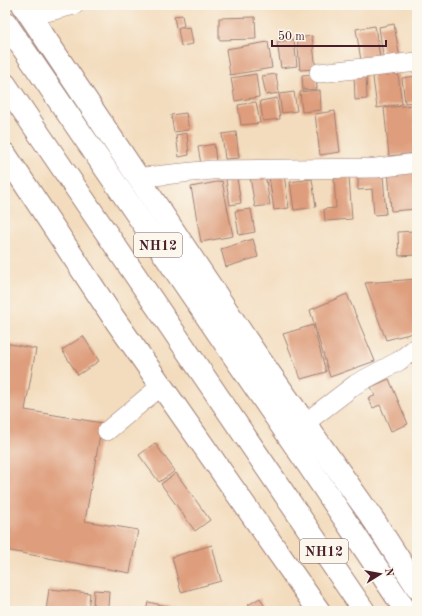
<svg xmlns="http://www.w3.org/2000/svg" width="422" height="616" font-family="'Old Standard TT',serif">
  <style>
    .building { fill: #de9d7b }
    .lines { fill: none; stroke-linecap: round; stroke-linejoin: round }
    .minor-casing { stroke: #9e7e74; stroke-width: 20 }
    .major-casing { stroke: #9e7e74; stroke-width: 24 }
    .highway-casing { stroke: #9e7e74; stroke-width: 24 }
    .minor { stroke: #fff; stroke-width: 19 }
    .major { stroke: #fff; stroke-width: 22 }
    .highway { stroke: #fff; stroke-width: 22 }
    .labels { text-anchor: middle; stroke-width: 3; stroke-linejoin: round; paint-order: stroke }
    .shield { fill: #fbf7ec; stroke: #7f6065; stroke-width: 1 }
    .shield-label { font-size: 14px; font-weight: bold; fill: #4a1f2b }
  </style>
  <rect width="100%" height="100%" fill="#fbf7ec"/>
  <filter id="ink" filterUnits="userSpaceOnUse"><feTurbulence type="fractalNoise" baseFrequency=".025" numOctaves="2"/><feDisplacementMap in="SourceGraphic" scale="8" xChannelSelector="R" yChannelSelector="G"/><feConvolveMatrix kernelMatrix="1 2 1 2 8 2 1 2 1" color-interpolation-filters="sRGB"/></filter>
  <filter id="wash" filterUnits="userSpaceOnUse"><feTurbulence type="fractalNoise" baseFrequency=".012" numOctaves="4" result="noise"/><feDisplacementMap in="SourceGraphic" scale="16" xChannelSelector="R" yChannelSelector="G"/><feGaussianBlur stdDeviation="0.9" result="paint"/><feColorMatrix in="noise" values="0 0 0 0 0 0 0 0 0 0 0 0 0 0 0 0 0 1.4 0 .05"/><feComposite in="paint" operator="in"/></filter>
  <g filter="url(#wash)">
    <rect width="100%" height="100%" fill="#f3dcbd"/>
    <g id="blocks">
      <path class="building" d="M182,15L184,26L176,28L174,16Z
        M255,17L256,39L219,40V18Z
        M394,24L400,59L384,62L379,27Z
        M375,26L381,64L362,67L356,29Z
        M190,27L193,44L181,46L178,29Z
        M312,36L316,69L300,70L297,38Z
        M294,39L297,66L281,68L277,42Z
        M268,42L272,68L230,75L226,49Z
        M397,67L402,104L377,108L372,70Z
        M256,74L259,97L235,101L231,78Z
        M276,74L279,93L266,95L262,76Z
        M316,74L317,89L303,90L302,75Z
        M354,74H366L367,99L355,100Z
        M416,76L417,102L405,103L402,78Z
        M320,90L321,110L302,112L300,92Z
        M294,92L297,111L282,113L279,94Z
        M277,98L280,119L263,121L260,101Z
        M256,102L260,123L241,125L238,105Z
        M413,105L417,153L389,156L384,108Z
        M335,111L340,152L320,155L315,114Z
        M186,113L189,130L174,132L171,115Z
        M236,132L239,158L225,159L222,134Z
        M187,133L189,155L179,157L176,135Z
        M214,144L216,162L201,164L198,147Z
        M416,167L417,209L391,211L388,169Z
        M265,174L270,205L255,207L250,177Z
        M284,175L289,208L274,210L269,177Z
        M383,175L386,214L374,215L372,189L358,190V178Z
        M349,177L352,219L325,221L324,209L336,208L334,178Z
        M237,178L241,203L230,205L226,180Z
        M312,179L316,207L294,210L290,182Z
        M222,181L233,236L201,242L191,187Z
        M251,209L255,232L239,235L235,211Z
        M414,231L416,255L399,256L398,232Z
        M253,239L258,257L226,267L221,249Z
        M417,279V332L386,340L365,283Z
        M347,294L375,361L330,377L310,310Z
        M313,325L326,372L301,379L283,334Z
        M83,336L99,361L78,375L62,350Z
        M5,343L36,349L25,410L102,423L85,521L138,530L130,573L5,550Z
        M389,379L408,424L391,431L380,405L373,408L368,398L375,396L371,387Z
        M155,443L175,471L159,482L139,455Z
        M176,473L210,520L195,531L161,484Z
        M212,545L221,581L181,592L172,557Z
        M49,589L90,593L88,611H46Z
        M94,590L109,591L108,607L93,606Z
        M260,598L267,611H251L248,605Z
        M148,602L186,610L185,611H146Z"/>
    </g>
  </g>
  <g filter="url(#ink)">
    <use href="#blocks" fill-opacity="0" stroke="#9e7e74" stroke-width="1"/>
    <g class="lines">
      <defs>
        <path id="minor" d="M30,16L74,5
          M319,73L417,62
          M139,179L144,177L212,170L376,168L417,163
          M305,423L356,384L399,361L417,347
          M107,431L161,386"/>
        <path id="major" d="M23,5L256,354L375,522L417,587
          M5,154L111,314L319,611"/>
        <path id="highway" d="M5,22L311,469L406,611
          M5,84L364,611"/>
      </defs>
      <use href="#minor" class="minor-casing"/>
      <use href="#major" class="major-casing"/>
      <use href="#highway" class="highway-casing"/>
      <use href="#minor" class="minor"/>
      <use href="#major" class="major"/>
      <use href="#highway" class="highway"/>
    </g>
  </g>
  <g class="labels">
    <g class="shield">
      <rect x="134" y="233" width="48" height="24" rx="3"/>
      <rect x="300" y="539" width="48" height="24" rx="3"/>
    </g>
    <g class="shield-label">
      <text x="158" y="250">NH12</text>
      <text x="324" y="556">NH12</text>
    </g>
  </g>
  <rect width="422" height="616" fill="none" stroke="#fbf7ec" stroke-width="20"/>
  <g transform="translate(380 574) rotate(79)" stroke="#fbf7ec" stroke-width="3" paint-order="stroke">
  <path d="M0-3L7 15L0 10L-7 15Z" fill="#4a1f2b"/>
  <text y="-6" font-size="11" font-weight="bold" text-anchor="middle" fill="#4a1f2b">N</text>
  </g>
  <path d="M272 40v6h114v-6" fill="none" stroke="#4a1f2b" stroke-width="2"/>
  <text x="278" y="40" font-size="12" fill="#4a1f2b" stroke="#fbf7ec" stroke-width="3" paint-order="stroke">50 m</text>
</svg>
